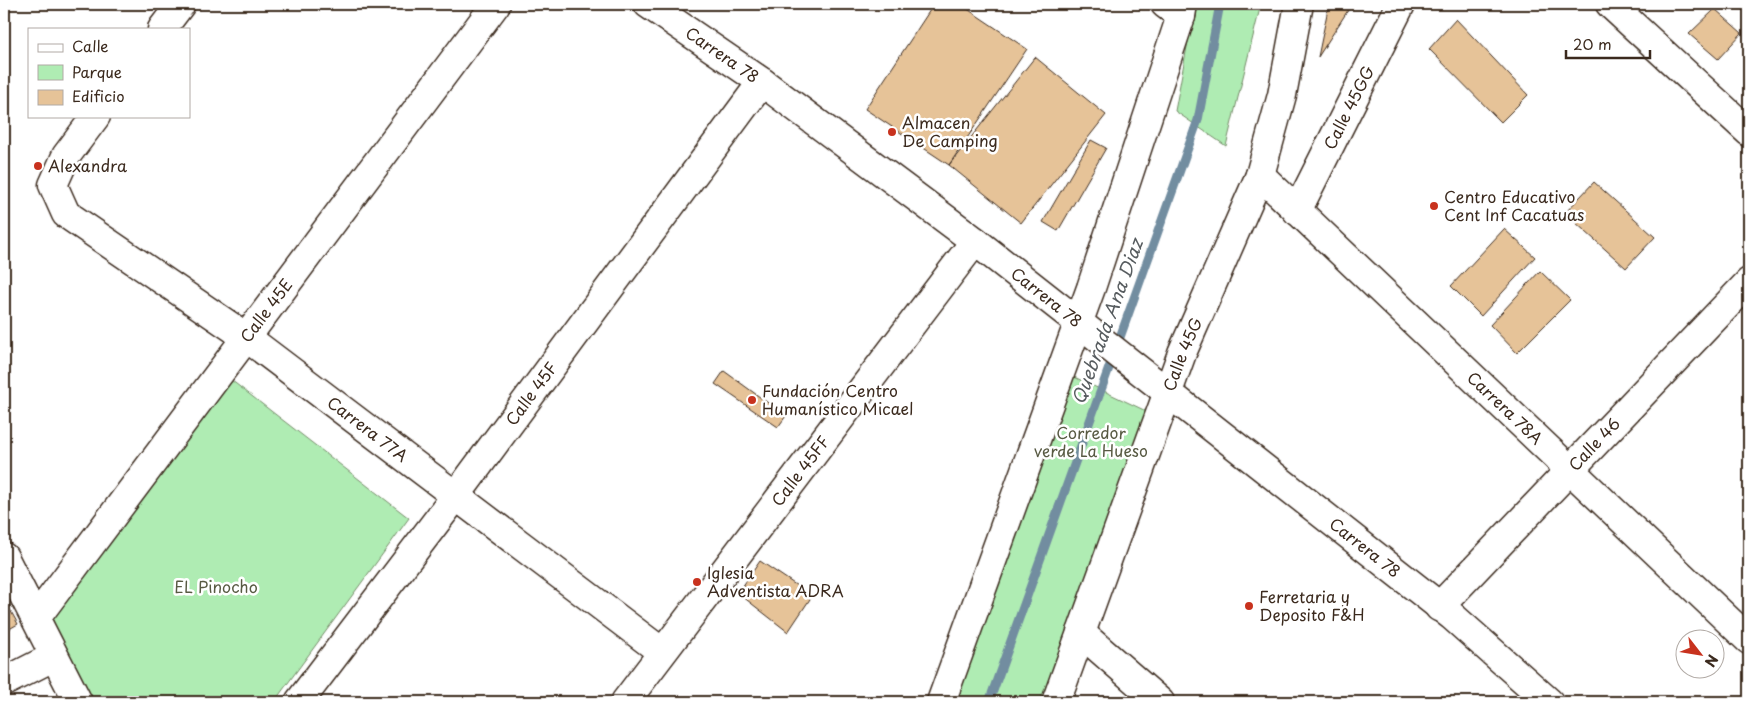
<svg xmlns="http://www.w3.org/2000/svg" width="1753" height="706" font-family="'Playpen Sans',sans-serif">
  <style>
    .green { fill: #afecb3; stroke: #758b68 }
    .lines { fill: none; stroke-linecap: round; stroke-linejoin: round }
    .stream { stroke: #728da0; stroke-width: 9 }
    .building { fill: #e6c398; stroke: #3b2a1e }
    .street-casing { stroke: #3b2a1e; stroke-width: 31 }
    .secondary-casing { stroke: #3b2a1e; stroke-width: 31 }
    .street { stroke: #fff; stroke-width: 28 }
    .secondary { stroke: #fff; stroke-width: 28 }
    .poi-dot { fill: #c8321e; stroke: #fff; stroke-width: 2 }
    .labels { text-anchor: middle; stroke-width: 5; stroke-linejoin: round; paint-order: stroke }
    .street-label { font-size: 16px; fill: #3b2a1e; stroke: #fff }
    .poi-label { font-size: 16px; fill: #3b2a1e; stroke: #fff; text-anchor: start }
    .park-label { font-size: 16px; fill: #585a43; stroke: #fff }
    .water-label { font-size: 18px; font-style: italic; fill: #575c5f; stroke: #fff }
  </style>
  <rect width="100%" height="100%" fill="#fff"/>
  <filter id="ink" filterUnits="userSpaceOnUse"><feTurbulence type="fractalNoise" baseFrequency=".02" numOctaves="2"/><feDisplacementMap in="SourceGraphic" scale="10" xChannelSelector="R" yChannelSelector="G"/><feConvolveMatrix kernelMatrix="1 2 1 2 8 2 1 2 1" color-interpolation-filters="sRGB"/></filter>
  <g filter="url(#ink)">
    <path class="green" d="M1195,4H1261L1226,146L1175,111Z
      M1070,375L1146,411L1044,702H955Z
      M231,380L409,518L274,702H94L50,618Z"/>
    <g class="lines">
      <path class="stream" d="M989,702L1198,120L1220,4"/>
    </g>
    <path class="building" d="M934,4H960L1027,49L949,165L865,109Z
      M1329,4H1352L1318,57Z
      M1715,9L1742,33L1718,59L1689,34Z
      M1456,19L1528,95L1501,122L1429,49Z
      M1035,57L1106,115L1021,223L949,165Z
      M1091,140L1106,148L1058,231L1043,222Z
      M1594,182L1655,237L1626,268L1565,213Z
      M1504,229L1535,257L1481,316L1451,286Z
      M1540,271L1570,300L1517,353L1490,325Z
      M724,371L786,416L778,427L715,384Z
      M760,561L812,596L788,632L738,593Z
      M4,599L18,624L4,632Z"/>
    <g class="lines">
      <defs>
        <g id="street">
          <path d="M1165,4L1181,16"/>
          <path d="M1610,4L1749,132"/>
          <path d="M162,29L181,4"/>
          <path id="s1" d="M96,116L66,156L53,185L66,214L246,337L662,652"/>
          <path id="s2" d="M1260,175L1749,640"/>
          <path id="s3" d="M1297,211L1401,4"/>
          <path d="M4,557L78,702"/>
          <path id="s4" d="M1439,607L1749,282"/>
          <path id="s5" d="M36,618L496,4"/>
          <path d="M1081,633L1160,702"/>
          <path d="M4,682L53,657"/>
          <path id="s6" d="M299,702L455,497L762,82"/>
          <path id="s7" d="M625,702L975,241"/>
        </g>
        <g id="secondary">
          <path id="s8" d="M648,4L762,82L975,241L1452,616L1549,702"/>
          <path d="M941,702L1091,288L1181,16L1183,4"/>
          <path id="s9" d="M1056,702L1182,353L1260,175L1282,95L1299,4"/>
        </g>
      </defs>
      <use href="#street" class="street-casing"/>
      <use href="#secondary" class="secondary-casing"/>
      <use href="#street" class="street"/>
      <use href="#secondary" class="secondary"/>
    </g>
  </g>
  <g class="poi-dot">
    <circle cx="892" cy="132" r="5"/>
    <circle cx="38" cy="166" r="5"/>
    <circle cx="1434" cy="206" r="5"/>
    <circle cx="752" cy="400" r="5"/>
    <circle cx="697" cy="582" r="5"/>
    <circle cx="1249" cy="606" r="5"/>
  </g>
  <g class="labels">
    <g class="street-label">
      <text dy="6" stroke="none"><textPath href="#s8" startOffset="90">Carrera 78</textPath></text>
      <text dy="6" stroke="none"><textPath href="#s3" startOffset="116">Calle 45GG</textPath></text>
      <text dy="6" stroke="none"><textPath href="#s8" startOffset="495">Carrera 78</textPath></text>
      <text dy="6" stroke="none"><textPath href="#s5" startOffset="384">Calle 45E</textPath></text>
      <text dy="6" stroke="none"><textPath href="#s9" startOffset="370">Calle 45G</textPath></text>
      <text dy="6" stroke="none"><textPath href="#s6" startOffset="386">Calle 45F</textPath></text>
      <text dy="6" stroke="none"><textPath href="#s2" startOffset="338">Carrera 78A</textPath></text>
      <text dy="6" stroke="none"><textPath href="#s1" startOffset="484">Carrera 77A</textPath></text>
      <text dy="6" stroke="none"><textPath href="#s4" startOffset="225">Calle 46</textPath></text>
      <text dy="6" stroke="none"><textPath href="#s7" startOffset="290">Calle 45FF</textPath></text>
      <text dy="6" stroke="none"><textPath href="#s8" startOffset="900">Carrera 78</textPath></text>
    </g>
    <g class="poi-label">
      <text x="902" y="129">Almacen<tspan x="902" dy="18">De Camping</tspan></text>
      <text x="48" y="172">Alexandra</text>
      <text x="1444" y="203">Centro Educativo<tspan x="1444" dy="18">Cent Inf Cacatuas</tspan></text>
      <text x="762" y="397">Fundación Centro<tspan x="762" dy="18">Humanístico Micael</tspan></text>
      <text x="707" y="579">Iglesia<tspan x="707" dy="18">Adventista ADRA</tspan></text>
      <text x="1259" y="603">Ferretaria y<tspan x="1259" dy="18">Deposito F&amp;H</tspan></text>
    </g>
    <g class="park-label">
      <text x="1091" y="439">Corredor<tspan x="1091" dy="18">verde La Hueso</tspan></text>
      <text x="216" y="593">EL Pinocho</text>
    </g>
    <g class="water-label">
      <text transform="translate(1108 322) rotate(-70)" y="6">Quebrada Ana Diaz</text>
    </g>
  </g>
  <rect width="1753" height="706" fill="none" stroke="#fff" stroke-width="20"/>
  <rect x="10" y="10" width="1733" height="686" fill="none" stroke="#3b2a1e" stroke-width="2" filter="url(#ink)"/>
  <rect x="28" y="28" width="162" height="90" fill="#ffffff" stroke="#b1aaa5"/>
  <rect x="38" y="44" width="25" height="8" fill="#ffffff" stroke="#b1aaa5"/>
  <text x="72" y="52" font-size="15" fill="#3b2a1e">Calle</text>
  <rect x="38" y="65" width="25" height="15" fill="#afecb3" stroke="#b1aaa5"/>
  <text x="72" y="78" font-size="15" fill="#3b2a1e">Parque</text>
  <rect x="38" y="90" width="25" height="15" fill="#e6c398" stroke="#b1aaa5"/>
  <text x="72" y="102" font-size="15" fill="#3b2a1e">Edificio</text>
  <g transform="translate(1700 654) rotate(121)"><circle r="24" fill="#ffffff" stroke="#b1aaa5"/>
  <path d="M0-4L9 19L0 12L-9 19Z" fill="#c8321e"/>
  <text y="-8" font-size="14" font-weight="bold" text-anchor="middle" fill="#3b2a1e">N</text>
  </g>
  <path d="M1566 50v8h84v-8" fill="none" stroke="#3b2a1e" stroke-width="2.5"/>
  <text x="1573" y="50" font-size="15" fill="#3b2a1e" stroke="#ffffff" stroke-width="4" paint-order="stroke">20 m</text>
</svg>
